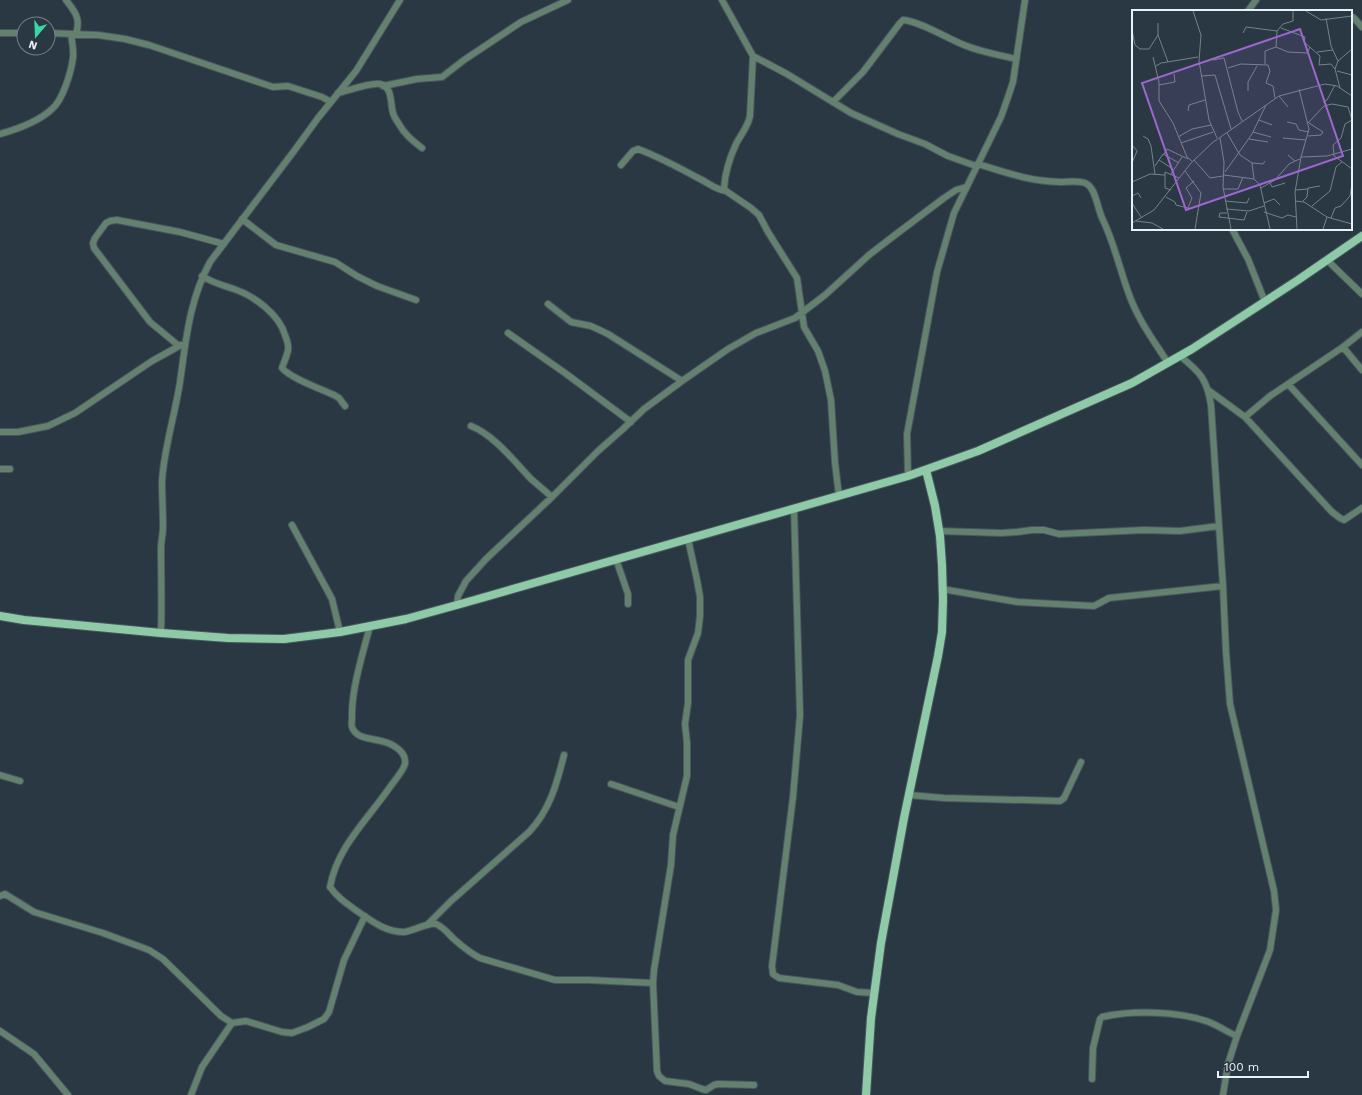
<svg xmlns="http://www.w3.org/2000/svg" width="1362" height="1095" viewBox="0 0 1362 1095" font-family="'Work Sans',sans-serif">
  <rect width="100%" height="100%" fill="#293842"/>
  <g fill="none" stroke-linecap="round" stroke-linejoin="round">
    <g stroke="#48565f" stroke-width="8">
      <path id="minor" d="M 66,0 C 75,12 81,18 76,34
        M 722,0 L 753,56 L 787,74 L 851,113 L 898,134 L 925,144 L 948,156 L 976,166
        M 1248,11 L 1256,0
        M 1351,16 L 1354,18 L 1362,27
        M 0,33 L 24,33
        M 48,33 L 98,35 L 125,39 L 149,45 L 273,87 L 288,86 L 322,97 L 331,102 L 356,71 L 400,0
        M 753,56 L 750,116 C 748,127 741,134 736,144 C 730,157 725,174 724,188 L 726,191 L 751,208 L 759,215 L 768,232 L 797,278 L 804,327 L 818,351 L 825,371 L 831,400 L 835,463 L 839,496
        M 383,86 L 417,79 L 442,77 L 464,60 L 521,22 L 568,0
        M 338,93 C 347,91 372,82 380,84 C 393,87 390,103 393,113 C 394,117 397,121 399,124 C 404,134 413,141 422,148
        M 833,102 L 863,72 L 900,23 L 903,20 C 920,21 948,39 964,45 C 981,52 999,55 1016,59
        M 0,134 C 18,129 38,122 52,109 C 63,100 71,72 73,58 C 74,50 72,42 71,34
        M 978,164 C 1007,173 1029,181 1060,182 C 1068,182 1081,180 1087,184 C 1096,189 1098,211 1103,220 C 1115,245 1120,271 1130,297 C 1139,321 1154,341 1168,363
        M 621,165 L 633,151 L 638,149 C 659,157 678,167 698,178 C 707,182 716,190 726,191
        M 242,219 L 276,245 L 335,262 L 357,276 L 377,286 L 416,300
        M 1232,229 L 1248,259 L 1265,302
        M 1327,260 L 1362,294
        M 202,276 C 213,283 222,285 234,289 C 254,296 279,314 285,335 C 287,340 289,345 288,350 C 287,356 284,362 282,368 C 290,378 321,389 334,395 L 339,398 L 345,406
        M 548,304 L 571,322 L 591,326 L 608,334 L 682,381
        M 508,333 L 565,373 L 631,422
        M 179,346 L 150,322 L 94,248 L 93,243 L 95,238 L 106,223 L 110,221 L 117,220 L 180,232 L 224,244
        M 1343,347 L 1362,370
        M 1180,356 C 1200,372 1207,379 1211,405 L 1223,586 L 1226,652 L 1230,704 L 1274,891 L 1276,910 L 1270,950 L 1237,1036 L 1228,1064 L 1223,1095
        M 1288,384 L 1362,465
        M 1208,390 L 1245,417 L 1332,512 L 1340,518 L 1344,520 L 1362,508
        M 1245,417 L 1270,396 L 1343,347 L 1362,332
        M 471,426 C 494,435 514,461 531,479 C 538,485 545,491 552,497
        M 0,432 L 18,432 L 48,426 L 75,413 L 152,361 L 181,345
        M 0,469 L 10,469
        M 908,476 L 907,434 L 937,272 L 954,213 L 1001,117 L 1007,100 L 1013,82 L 1025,0
        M 794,508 L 800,715 L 793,797 L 772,966 L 773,974 L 779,978 L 838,985 L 857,992 L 874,993
        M 292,525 L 332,599 L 340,632
        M 939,531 L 1001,533 L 1017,532 L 1032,530 L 1044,530 L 1059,534 L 1144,530 L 1180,531 L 1219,526
        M 688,539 L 697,580 L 700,597 L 700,616 L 698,633 L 688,660 L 688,703 L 685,724 L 687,743 L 687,776 L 673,835 L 671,865 L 654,970 L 653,983 L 657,1071 L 659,1076 L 665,1081 L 689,1084 L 702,1089 L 706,1090 L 714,1085 L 718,1084 L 754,1085
        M 616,559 L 628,594 L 628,604
        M 942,589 L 1018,602 L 1094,606 L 1109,598 L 1223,586
        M 457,605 L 458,596 L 466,581 L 486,559 L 552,497 L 598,451 L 623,429 L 644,409 L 682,381 L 728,349 L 756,333 L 795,318 L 825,295 L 869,255 L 895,235 L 944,198 L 956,190 L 966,187
        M 370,626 C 363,653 351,690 352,718 C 352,721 351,725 352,727 C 356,739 371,738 381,741 C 391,743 407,751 405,764 C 403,771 395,780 390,787 C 368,819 337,847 330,887 C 338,898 346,903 357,911 C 372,921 385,932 404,932 C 414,931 428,922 436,924 C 444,927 449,935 455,940 C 463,947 470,953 480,958 L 555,980 L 588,980 L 653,983
        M 161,633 C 162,605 161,576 161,548 C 161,541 163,534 163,527 C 163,511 162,496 162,481 C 164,448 175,415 180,382 C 186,340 189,301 210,262 L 294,151 L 318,118 L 331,102
        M 0,775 L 20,781
        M 611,784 L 679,807
        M 909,795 L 944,798 L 1060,801 L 1064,798 L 1081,762
        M 0,896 L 5,894 L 34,912 L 103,933 L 149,950 L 163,959 L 221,1016 L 232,1023
        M 427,925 L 451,901 L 529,832 C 550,810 557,783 564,755
        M 0,1031 L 34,1054 L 68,1095
        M 1092,1079 L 1093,1048 L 1100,1019 L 1102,1017 C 1132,1010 1179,1011 1209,1022 C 1219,1026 1227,1032 1237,1036
        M 191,1095 L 202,1067 L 232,1023 L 246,1021 L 282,1032 L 292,1033 L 308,1027 L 324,1019 L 329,1012 L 344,960 L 365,916"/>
    </g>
    <g stroke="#48565f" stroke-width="10">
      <path id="major" d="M 0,616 L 24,620 L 161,633 L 228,638 L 284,639 L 340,632 L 406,619 L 464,603 L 908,476 L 978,451 L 1132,383 L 1192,349 L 1298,280 L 1362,236
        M 866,1095 L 871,1018 L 881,943 L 904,818 L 938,656 L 942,632 L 943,600 L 942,565 L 940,536 L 935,506 L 926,470"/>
    </g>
    <use href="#minor" stroke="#64806f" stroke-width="6"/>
    <use href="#major" stroke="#8ecaa7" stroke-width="8"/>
  </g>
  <g transform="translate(1132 10)">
    <rect width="220" height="220" fill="#293842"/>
    <path fill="none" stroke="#76828b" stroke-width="1" d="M 61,1 L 69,25 L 67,51 L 77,110 L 85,128M 174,1 L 189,10 L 220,6M 194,8 L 199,36 L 206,51 L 203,59 L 208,78M 26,13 L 26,25 L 36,52M 149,18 L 173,27 L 172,32 L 188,46 L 187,55 L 199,54 L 203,59M 0,20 L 3,35 L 8,39 L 17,39 L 26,25M 111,23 L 114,17 L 145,21 L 151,14 L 161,11 L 161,1M 144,37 L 156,42 L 175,43 L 178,37M 185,42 L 201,40M 21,47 L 27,72 L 27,91 L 41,113 L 55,147 L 60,151M 81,50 L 92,48 L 106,102 L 110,111M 206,51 L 220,39M 133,54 L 133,41 L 144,37 L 145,21M 24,56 L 29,53 L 66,47M 96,58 L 109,54 L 136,55 L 138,61 L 134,73 L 141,76 L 143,88M 205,61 L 220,65M 70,66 L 83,65 L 99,119M 27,75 L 43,72 L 42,64M 167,79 L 177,119 L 169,147M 116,81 L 116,72 L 125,56M 147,86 L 156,97M 191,92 L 195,90 L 203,75M 56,101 L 57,95 L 73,90M 127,110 L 140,115M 155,112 L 164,114 L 167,120 L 177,122M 176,113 L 192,96 L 200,94 L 216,97 L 220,110 L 213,114 L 209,128 L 201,135 L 202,145M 121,122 L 139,127M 95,123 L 108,145 L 120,153 L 122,169M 11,126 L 16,129 L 19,136 L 23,164M 176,126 L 189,125 L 191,122 L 177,113M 46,127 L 60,119 L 79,115M 88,128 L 92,152 L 91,177 L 99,219M 151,128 L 174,130M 117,129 L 136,132M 49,133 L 81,122M 32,144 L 35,139 L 56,149M 156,145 L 163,151 L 168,149M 201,145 L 220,159M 27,150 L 41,159M 62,150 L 78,168 L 91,166M 0,153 L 5,141 L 1,136M 120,153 L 131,154 L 133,151M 23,156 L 31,144 L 47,153M 53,161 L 69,183 L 63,219M 93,162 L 120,124 L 134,95M 39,164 L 50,147M 92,165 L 122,169 L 128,175 L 138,219M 0,172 L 18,164 L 33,165M 138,173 L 140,177 L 153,173M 129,178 L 143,170 L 157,154 L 163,151M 91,179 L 106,179 L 111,167M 39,180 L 33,178 L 33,162 L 47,168M 163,180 L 176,179M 0,186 L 6,183 L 9,188M 34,187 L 43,192 L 44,195 L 56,198 L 60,188 L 54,178 L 62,171M 93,191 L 115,193 L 117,188M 163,191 L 172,192 L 195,207 L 220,214M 171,191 L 175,187 L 176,178 L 188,176M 0,193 L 9,207M 132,193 L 142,189 L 148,195M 180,196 L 198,181 L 204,157 L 210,152M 94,199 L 117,201 L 132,196M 132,202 L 150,208 L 156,205 L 164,207M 95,203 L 88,203 L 87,207 L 112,210 L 115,202M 199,208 L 203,198 L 209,196 L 218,186 L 220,173M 4,211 L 20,213 L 31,219M 0,213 L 22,200 L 59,153 L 80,133 L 147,86 L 193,74 L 205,76 L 220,86M 165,219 L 163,182 L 169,147 L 195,146 L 220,139M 191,219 L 195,207"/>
    <path fill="#9c67d0" fill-opacity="0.15" stroke="#9c67d0" stroke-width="2" d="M 168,19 L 211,146 L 54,200 L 10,73 Z"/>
    <rect width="220" height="220" fill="none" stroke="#e9f2f9" stroke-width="2"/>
  </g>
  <g transform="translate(36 36) rotate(199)"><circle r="19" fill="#293842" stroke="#76828b"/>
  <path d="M0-3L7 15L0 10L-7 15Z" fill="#3ad4a5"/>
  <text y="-6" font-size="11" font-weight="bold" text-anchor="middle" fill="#e9f2f9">N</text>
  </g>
  <path d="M1218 1071v6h90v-6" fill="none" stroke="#e9f2f9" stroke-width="2"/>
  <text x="1224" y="1071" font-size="12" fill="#e9f2f9" stroke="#293842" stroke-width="3" paint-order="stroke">100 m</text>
</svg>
